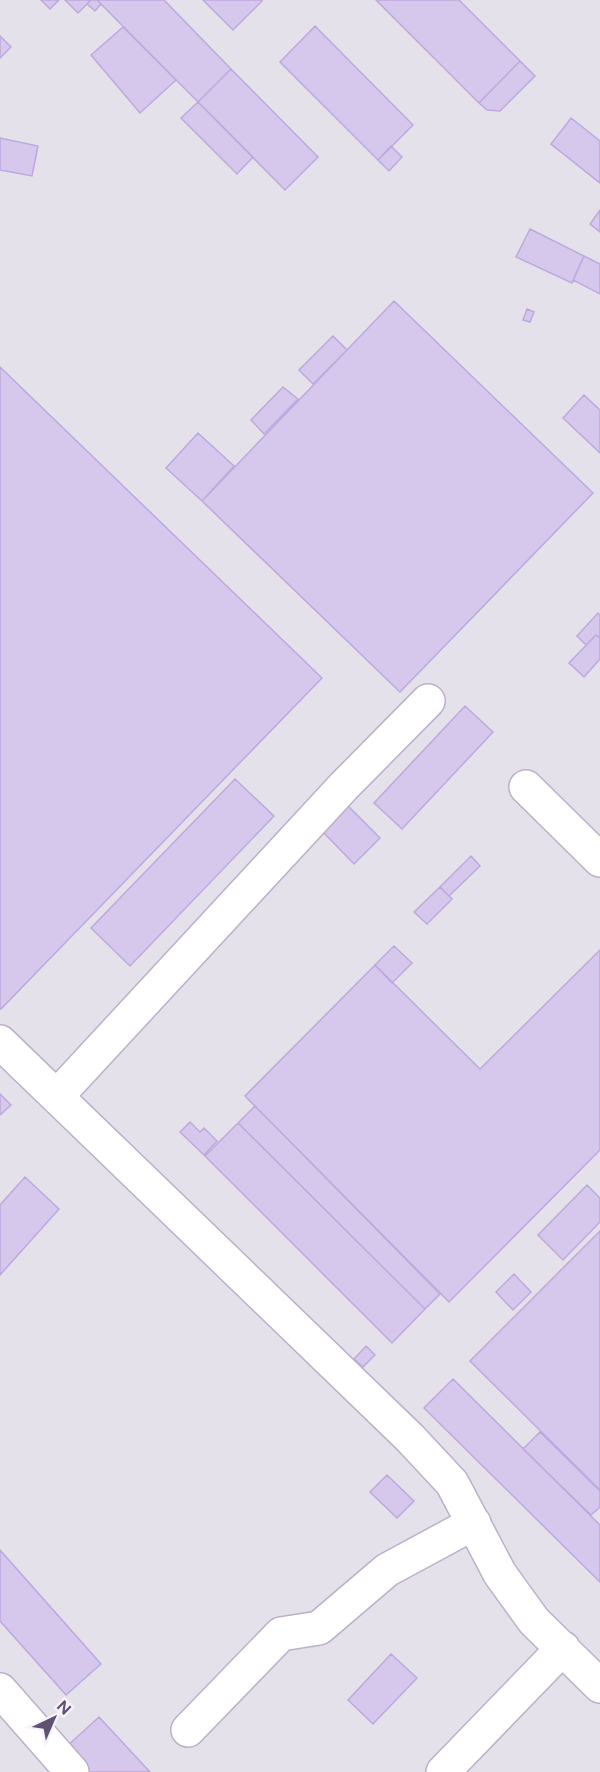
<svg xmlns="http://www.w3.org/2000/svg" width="600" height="1772" viewBox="0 0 600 1772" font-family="Figtree,sans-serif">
  <rect width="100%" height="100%" fill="#f5ecfa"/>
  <path fill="#e5e1eb" d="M 0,0 L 600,0 L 600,1772 L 0,1772 Z"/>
  <path fill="#d6c7ed" stroke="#bda9dd" stroke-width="1.5" d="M 41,0 L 59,0 L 50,9 Z
    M 65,0 L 91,0 L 78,13 Z
    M 91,0 L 97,0 L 101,4 L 95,11 L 87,4 Z
    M 97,0 L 164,0 L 231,69 L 198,102 Z
    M 203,0 L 261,0 L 262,1 L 233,30 Z
    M 376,0 L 459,0 L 520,61 L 479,103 Z
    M 315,26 L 413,125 L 378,160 L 280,62 Z
    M 123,27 L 176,80 L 140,113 L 91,55 Z
    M 0,36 L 11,47 L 0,58 Z
    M 520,61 L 535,76 L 500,111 L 487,110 L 479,103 Z
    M 231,69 L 318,157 L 285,190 L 198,102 Z
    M 198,102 L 253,157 L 237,174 L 181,118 Z
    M 571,118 L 600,141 L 600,183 L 551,144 Z
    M 0,138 L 38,146 L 32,176 L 0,170 Z
    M 391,146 L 402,157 L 389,171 L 378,160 Z
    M 600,210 L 600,232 L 590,224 Z
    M 530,229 L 584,256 L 572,283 L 516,257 Z
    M 584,256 L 600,264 L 600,294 L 573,280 Z
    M 394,301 L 593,493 L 400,692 L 202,501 Z
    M 527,309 L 534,312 L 530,322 L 523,320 Z
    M 333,336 L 347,350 L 313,384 L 299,370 Z
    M 0,367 L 322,678 L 1,1009 L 0,1009 Z
    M 283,387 L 298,399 L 264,434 L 251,420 Z
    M 584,395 L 600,410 L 600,453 L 563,418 Z
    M 198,433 L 234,466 L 202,501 L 166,468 Z
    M 598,613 L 600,615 L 600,638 L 596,635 L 586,645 L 577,636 Z
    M 596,635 L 600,638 L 600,659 L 584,677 L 569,663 Z
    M 465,706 L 493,732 L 402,829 L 374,803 Z
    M 235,779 L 274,816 L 130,966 L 91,928 Z
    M 347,805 L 380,838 L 354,864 L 321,830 Z
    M 471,856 L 480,866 L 449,896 L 440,887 Z
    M 440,887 L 452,899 L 427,924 L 414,912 Z
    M 394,946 L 412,963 L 392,983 L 375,965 Z
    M 600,950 L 600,1150 L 449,1302 L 245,1096 L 375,965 L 480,1069 Z
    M 0,1094 L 11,1105 L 0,1115 Z
    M 255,1106 L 440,1294 L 425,1309 L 238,1123 Z
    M 190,1122 L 200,1132 L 204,1128 L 217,1141 L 204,1155 L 180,1132 Z
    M 238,1123 L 425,1309 L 392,1343 L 205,1156 Z
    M 25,1177 L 59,1209 L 0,1275 L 0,1205 Z
    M 587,1185 L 600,1198 L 600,1222 L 563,1260 L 538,1235 Z
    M 600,1231 L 600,1490 L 470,1361 Z
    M 514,1274 L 531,1292 L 513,1310 L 496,1292 Z
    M 366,1346 L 375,1355 L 363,1367 L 354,1359 Z
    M 453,1379 L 600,1525 L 600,1582 L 424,1408 Z
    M 540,1432 L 600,1491 L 600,1507 L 591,1515 L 523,1449 Z
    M 387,1475 L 414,1501 L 397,1518 L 370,1492 Z
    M 0,1550 L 101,1664 L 66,1695 L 0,1621 Z
    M 391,1654 L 417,1678 L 373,1724 L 348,1700 Z
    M 99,1717 L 150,1772 L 87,1772 L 65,1748 Z"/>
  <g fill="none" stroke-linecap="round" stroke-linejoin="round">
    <g stroke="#bcb0c9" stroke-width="36">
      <path id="minor" d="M 526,787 L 600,860
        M 0,1042 L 410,1438 L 452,1483 L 500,1574 L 534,1621 L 600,1686
        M 57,1096 L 344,786 L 428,701
        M 0,1690 L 72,1772
        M 188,1730 L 281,1634 L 319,1628 L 387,1570 L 474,1523
        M 443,1772 L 563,1648"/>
    </g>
    <use href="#minor" stroke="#fff" stroke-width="33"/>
  </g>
  <g transform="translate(54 1718) rotate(44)" stroke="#f9f2fd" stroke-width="4.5" paint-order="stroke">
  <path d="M0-4.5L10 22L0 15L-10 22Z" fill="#5e5173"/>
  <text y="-9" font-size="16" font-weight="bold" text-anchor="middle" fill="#5e5173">N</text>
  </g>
</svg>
